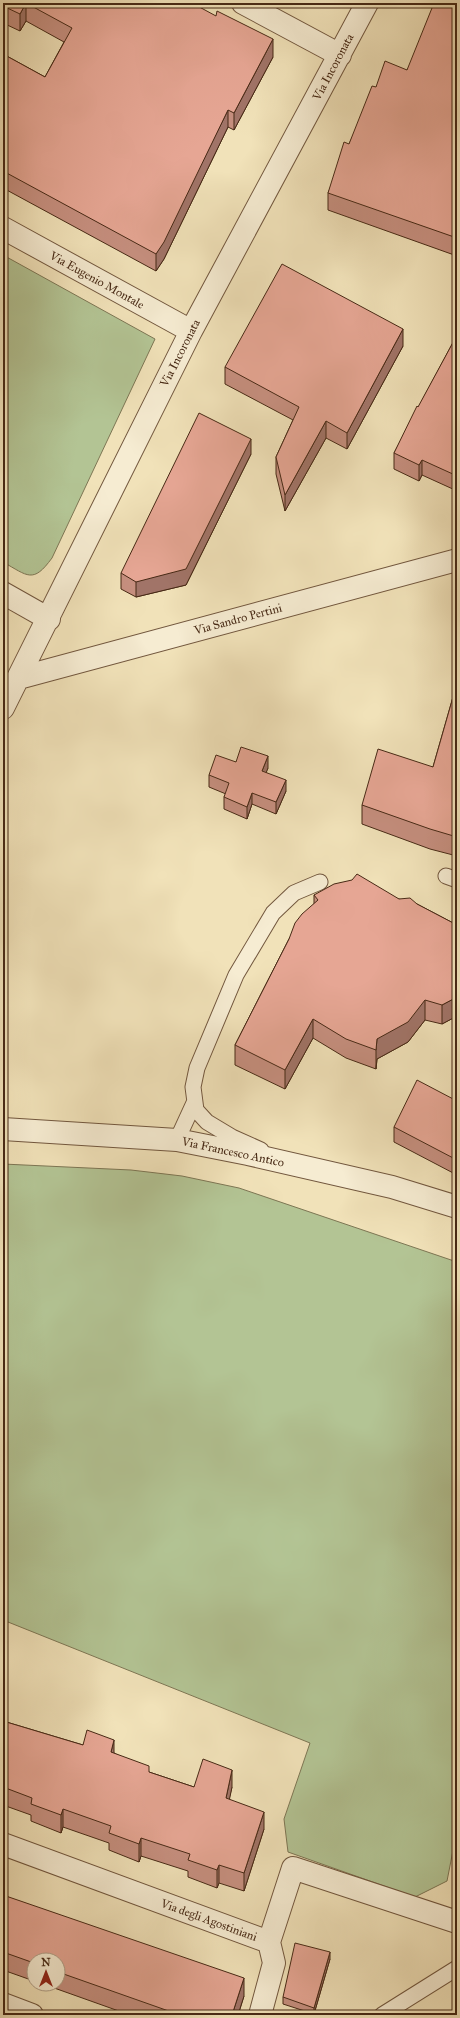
<svg xmlns="http://www.w3.org/2000/svg" width="460" height="2018" viewBox="0 0 460 2018" font-family="'IM FELL Great Primer',serif">
  <rect width="100%" height="100%" fill="#f1e2b9"/>
  <filter id="stains"><feTurbulence type="fractalNoise" baseFrequency=".005" numOctaves="4"/><feColorMatrix values="0 0 0 0 .2 0 0 0 0 .09 0 0 0 0 .02 0 0 0 .5 -.17"/></filter>
  <radialGradient id="worn" r=".72"><stop offset=".6" stop-color="#630" stop-opacity="0"/><stop offset="1" stop-color="#630" stop-opacity=".3"/></radialGradient>
  <path fill="#b3c494" stroke="#7d7654" d="M 3,255 L 155,339 L 52,558 C 33,584 28,576 3,562 Z
    M 3,1164 L 131,1170 L 182,1176 L 239,1188 L 457,1262 L 457,1830 L 447,1881 L 415,1897 L 288,1852 L 284,1819 L 310,1743 L 3,1620 Z"/>
  <g fill="none" stroke-linecap="round" stroke-linejoin="round">
    <g stroke="#72573e" stroke-width="17">
      <path id="lane" d="M 446,876 L 457,880
        M 177,1140 L 194,1103
        M 261,1150 L 232,1137 L 207,1122 L 196,1110 L 193,1087 L 197,1068 L 236,975 L 273,913 L 294,893 L 320,882
        M 382,2015 L 457,1968"/>
    </g>
    <g stroke="#72573e" stroke-width="24">
      <path id="street" d="M 243,3 L 340,55
        M 3,228 L 191,331
        M 3,593 L 49,619
        M 19,678 L 457,560
        M 3,708 L 191,331 L 367,3
        M 3,1129 L 177,1140 L 248,1154 L 392,1187 L 457,1207
        M 3,1844 L 269,1942 L 293,1868 L 457,1922
        M 3,2004 L 32,2015
        M 260,2015 L 274,1963 L 269,1942"/>
    </g>
    <use href="#lane" stroke="#f6ecd2" stroke-width="15"/>
    <use href="#street" stroke="#f6ecd2" stroke-width="22"/>
  </g>
  <path fill="#c68f7f" stroke="#472915" d="M 3,3 L 192,3 L 273,57 L 234,130 L 228,127 L 164,259 L 156,271 L 3,188 L 3,54 L 45,77 L 64,42 L 26,21 L 20,31 L 3,23 Z
    M 457,3 L 457,256 L 328,210 L 328,193 L 349,144 L 376,87 L 407,70 Z
    M 457,335 L 455,490 L 422,475 L 419,481 L 394,469 L 394,453 Z
    M 403,346 L 347,449 L 326,438 L 285,511 L 276,474 L 276,457 L 293,420 L 225,384 L 225,367 Z
    M 251,454 L 186,585 L 136,597 L 121,589 L 121,573 Z
    M 457,683 L 457,856 L 430,849 L 362,824 L 362,805 L 433,767 Z
    M 236,762 L 268,768 L 266,772 L 286,791 L 276,814 L 252,804 L 247,819 L 224,809 L 224,797 L 226,794 L 209,787 L 209,775 Z
    M 314,895 L 399,899 L 417,904 L 457,925 L 457,1016 L 442,1024 L 425,1020 L 408,1042 L 377,1059 L 376,1069 L 346,1058 L 313,1038 L 285,1089 L 235,1065 L 235,1045 L 289,939 L 314,904 Z
    M 457,1101 L 457,1175 L 394,1142 L 394,1127 Z
    M 3,1721 L 83,1745 L 114,1753 L 149,1772 L 194,1787 L 232,1787 L 229,1799 L 264,1829 L 244,1891 L 219,1883 L 217,1888 L 188,1877 L 188,1871 L 141,1856 L 139,1862 L 109,1850 L 109,1843 L 63,1827 L 61,1833 L 31,1821 L 31,1815 L 3,1805 Z
    M 3,1895 L 244,1996 L 238,2015 L 130,2015 L 43,1984 L 58,1984 L 58,1960 L 34,1960 L 34,1981 L 3,1970 Z
    M 330,1959 L 314,2014 L 283,2004 L 283,1997 Z"/>
  <path fill="#a17468" stroke="#472915" d="M 26,3 L 26,21 L 20,31 L 20,14 Z
    M 273,39 L 273,57 L 234,130 L 234,113 Z
    M 228,110 L 228,127 L 164,259 L 156,271 L 156,254 Z
    M 403,329 L 403,346 L 347,449 L 347,433 Z
    M 326,421 L 326,438 L 285,511 L 285,495 Z
    M 251,439 L 251,454 L 186,585 L 136,597 L 136,582 Z
    M 422,460 L 422,475 L 419,481 L 419,465 Z
    M 457,470 L 457,485 L 455,490 L 455,475 Z
    M 268,756 L 268,768 L 262,783 L 262,771 Z
    M 286,780 L 286,791 L 276,814 L 276,802 Z
    M 252,793 L 252,804 L 247,819 L 247,807 Z
    M 457,997 L 457,1016 L 442,1024 L 442,1005 Z
    M 425,1000 L 425,1020 L 408,1042 L 377,1059 L 376,1069 L 376,1050 L 377,1039 Z
    M 313,1019 L 313,1038 L 285,1089 L 285,1070 Z
    M 114,1740 L 114,1758 L 111,1752 Z
    M 232,1770 L 232,1787 L 226,1816 L 226,1798 Z
    M 63,1809 L 63,1827 L 61,1833 L 61,1815 Z
    M 264,1812 L 264,1829 L 244,1891 L 244,1873 Z
    M 141,1838 L 141,1856 L 139,1862 L 139,1844 Z
    M 219,1865 L 219,1883 L 217,1888 L 217,1870 Z
    M 330,1952 L 330,1959 L 314,2014 L 314,2008 Z
    M 244,1978 L 244,1996 L 238,2015 L 232,2015 Z"/>
  <path fill="#e6a694" stroke="#472915" d="M 3,3 L 192,3 L 216,16 L 217,11 L 273,39 L 234,113 L 228,110 L 164,242 L 156,254 L 3,171 L 3,54 L 45,77 L 72,28 L 26,3 L 20,14 L 3,6 Z
    M 434,3 L 457,3 L 457,238 L 328,193 L 344,142 L 349,144 L 372,86 L 376,87 L 385,61 L 407,70 Z
    M 282,264 L 403,329 L 347,433 L 326,421 L 285,495 L 276,457 L 299,407 L 225,367 Z
    M 457,335 L 457,470 L 455,475 L 422,460 L 419,465 L 394,453 L 417,406 L 418,407 Z
    M 199,413 L 251,439 L 186,569 L 136,582 L 121,573 Z
    M 457,683 L 457,837 L 430,829 L 362,805 L 378,749 L 433,767 Z
    M 241,747 L 268,756 L 262,771 L 286,780 L 276,802 L 252,793 L 247,807 L 224,797 L 229,783 L 209,775 L 216,755 L 236,762 Z
    M 357,874 L 399,899 L 410,898 L 417,904 L 457,925 L 457,997 L 442,1005 L 425,1000 L 408,1022 L 377,1039 L 376,1050 L 346,1039 L 313,1019 L 285,1070 L 235,1045 L 289,939 L 295,923 L 302,914 L 318,900 L 314,895 L 334,884 L 352,880 Z
    M 417,1080 L 457,1101 L 457,1160 L 394,1127 Z
    M 3,1721 L 83,1745 L 87,1730 L 114,1740 L 111,1752 L 149,1766 L 149,1772 L 194,1787 L 203,1759 L 232,1770 L 226,1798 L 264,1812 L 244,1873 L 219,1865 L 217,1870 L 188,1860 L 190,1854 L 141,1838 L 139,1844 L 109,1833 L 111,1826 L 63,1809 L 61,1815 L 31,1804 L 32,1798 L 3,1787 Z
    M 3,1895 L 244,1978 L 232,2015 L 180,2015 L 58,1972 L 58,1960 L 34,1960 L 34,1963 L 3,1952 Z
    M 295,1943 L 330,1952 L 314,2008 L 283,1997 Z"/>
  <g text-anchor="middle" stroke-width="3.5" stroke-linejoin="round" paint-order="stroke">
    <g font-size="12" fill="#472915" stroke="#f6ecd2">
      <text transform="translate(333 67) rotate(-62)" y="4">Via Incoronata</text>
      <text transform="translate(97 280) rotate(29)" y="4">Via Eugenio Montale</text>
      <text transform="translate(180 353) rotate(-63)" y="4">Via Incoronata</text>
      <text transform="translate(238 619) rotate(-15)" y="4">Via Sandro Pertini</text>
      <text transform="translate(233 1152) rotate(12)" y="4">Via Francesco Antico</text>
      <text transform="translate(209 1920) rotate(20)" y="4">Via degli Agostiniani</text>
    </g>
  </g>
  <rect width="460" height="2018" fill="none" stroke="#f1e2b9" stroke-width="16"/>
  <rect x="4" y="4" width="452" height="2010" fill="none" stroke="#472915" stroke-width="2"/>
  <rect x="8" y="8" width="444" height="2002" fill="none" stroke="#472915"/>
  <g transform="translate(46 1972)"><circle r="19" fill="#f6ecd2" stroke="#b09e86"/>
  <path d="M0-3L7 15L0 10L-7 15Z" fill="#8f2418"/>
  <text y="-6" font-size="11" font-weight="bold" text-anchor="middle" fill="#472915">N</text>
  </g>
  <rect width="100%" height="100%" filter="url(#stains)"/>
  <rect width="100%" height="100%" fill="url(#worn)"/>
</svg>
